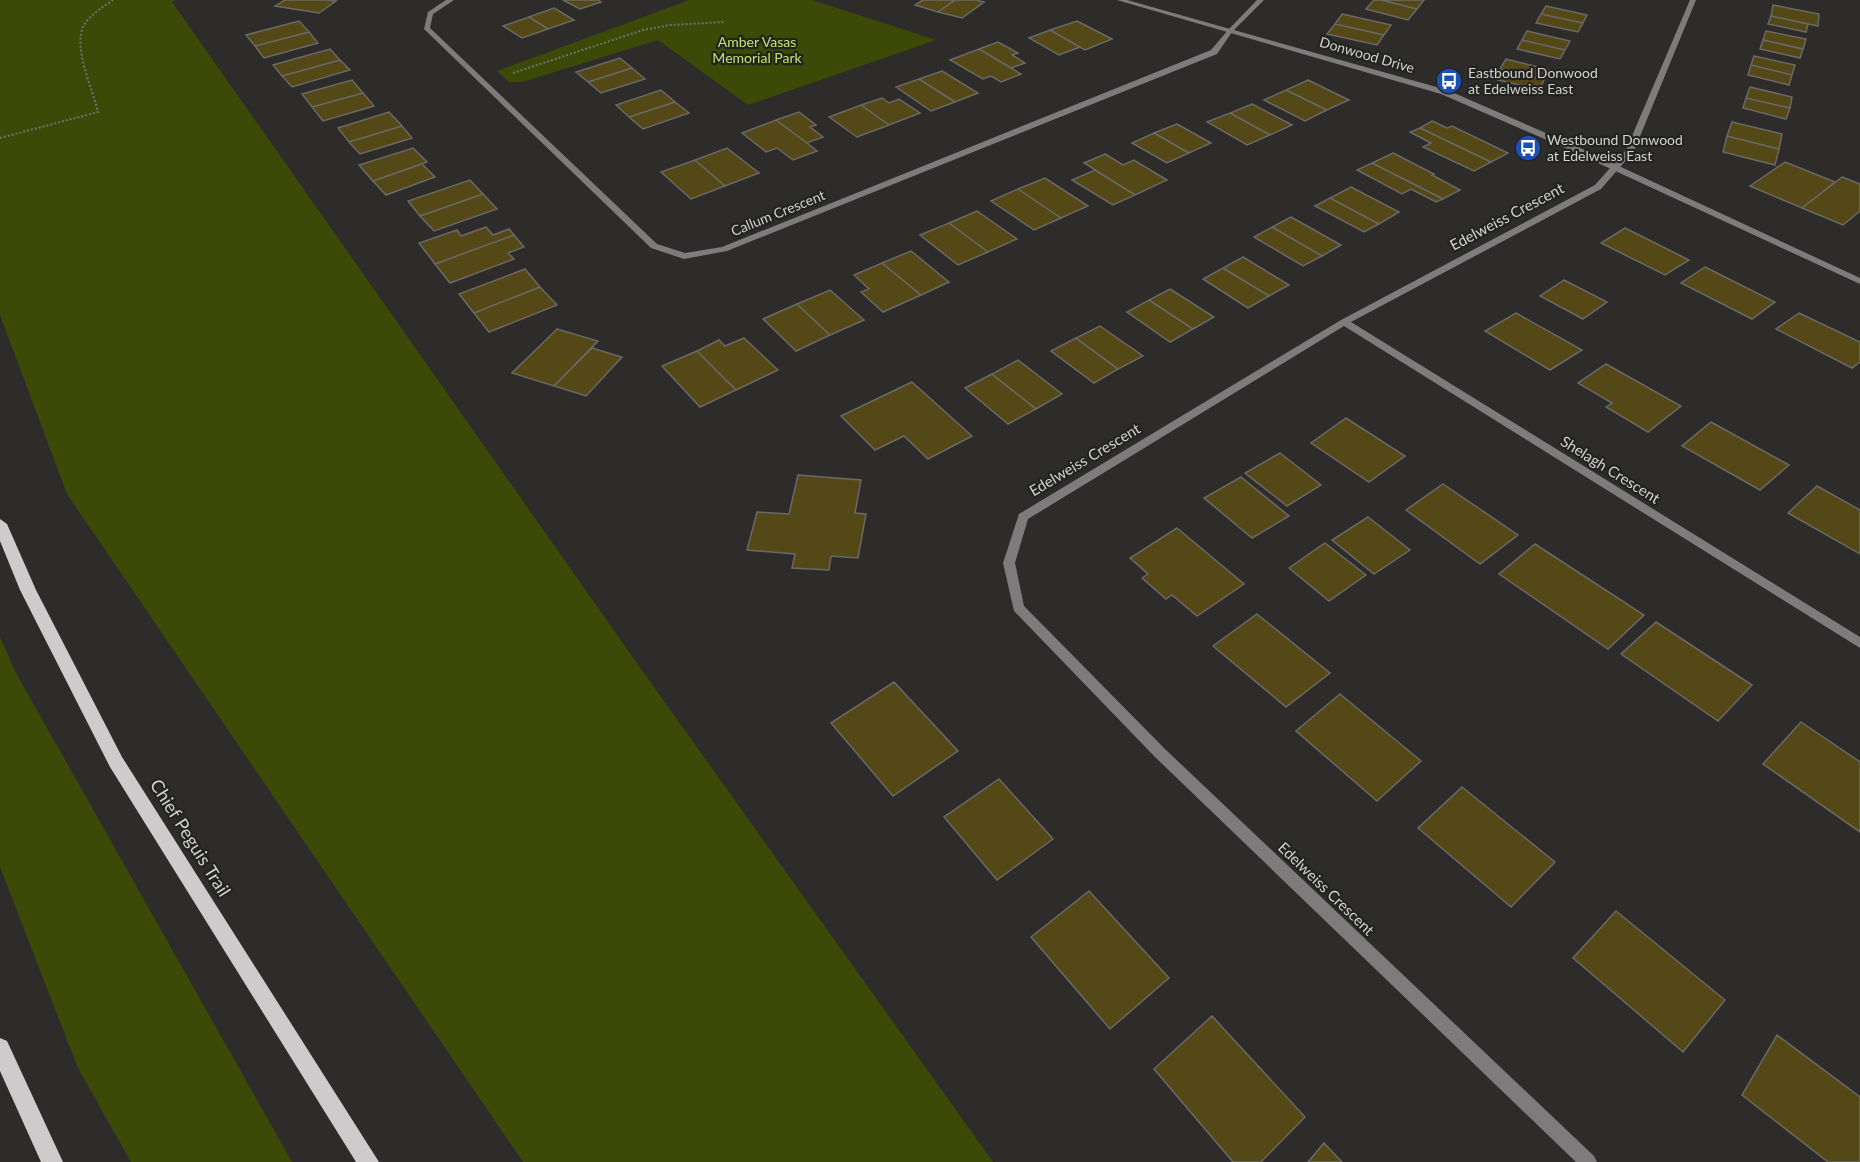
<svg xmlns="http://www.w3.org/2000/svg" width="1860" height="1162" viewBox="0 0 1860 1162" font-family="Lato,sans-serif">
  <rect width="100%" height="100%" fill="#2d2c2a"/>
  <path fill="#3d4a07" d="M 0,0 L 176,0 L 172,2 L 641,669 L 993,1162 L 523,1162 L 67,494 L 0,315 Z
    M 689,0 L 812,0 L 936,40 L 748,105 L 658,40 L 522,82 L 509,82 L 497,71 Z
    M 0,637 L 16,673 L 292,1162 L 131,1162 L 78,1068 L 0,867 Z"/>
  <path fill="#544817" stroke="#6a6967" stroke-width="1.5" d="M 285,0 L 327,0 L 336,1 L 319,13 L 275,6 Z
    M 563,0 L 598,0 L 601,2 L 580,9 Z
    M 923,0 L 955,0 L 938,12 L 915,5 Z
    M 955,0 L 976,0 L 984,2 L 962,18 L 938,12 Z
    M 1374,0 L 1381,0 L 1417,9 L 1408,20 L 1366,9 Z
    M 1381,0 L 1424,0 L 1417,9 Z
    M 1773,5 L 1819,14 L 1818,26 L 1771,16 Z
    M 1546,6 L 1587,15 L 1583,23 L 1541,14 Z
    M 554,8 L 574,20 L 548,29 L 529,17 Z
    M 1342,14 L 1391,25 L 1384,35 L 1335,24 Z
    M 1541,14 L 1583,23 L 1578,32 L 1536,23 Z
    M 1771,16 L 1808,24 L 1806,32 L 1768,24 Z
    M 529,17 L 548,29 L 522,38 L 503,26 Z
    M 299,21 L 309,32 L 255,46 L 246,35 Z
    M 1077,21 L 1112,39 L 1085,50 L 1050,30 Z
    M 1335,24 L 1384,35 L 1377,45 L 1327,34 Z
    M 1050,30 L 1080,47 L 1059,55 L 1029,38 Z
    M 1527,31 L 1570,41 L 1565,50 L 1522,40 Z
    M 1766,31 L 1806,39 L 1803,49 L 1763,40 Z
    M 309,32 L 318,43 L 264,58 L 255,46 Z
    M 1522,40 L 1565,50 L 1560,59 L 1517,49 Z
    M 1763,40 L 1803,49 L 1800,58 L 1760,49 Z
    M 998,42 L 1018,53 L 1012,55 L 1025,63 L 1011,68 L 979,49 Z
    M 330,49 L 340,60 L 282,76 L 273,65 Z
    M 979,49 L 1011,68 L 1021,74 L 1001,82 L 991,76 L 983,79 L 950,60 Z
    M 1754,56 L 1795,65 L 1792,75 L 1751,65 Z
    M 620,58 L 632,68 L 588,82 L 576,72 Z
    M 1506,59 L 1550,70 L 1544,80 L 1500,69 Z
    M 340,60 L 350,70 L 292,87 L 282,76 Z
    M 1751,65 L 1792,75 L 1789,85 L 1748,75 Z
    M 632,68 L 645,79 L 601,93 L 588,82 Z
    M 1500,69 L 1544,80 L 1539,90 L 1494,79 Z
    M 942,71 L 978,93 L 955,102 L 919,79 Z
    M 919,79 L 955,102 L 931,111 L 896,87 Z
    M 352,80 L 363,93 L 312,107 L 302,94 Z
    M 1308,80 L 1349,100 L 1327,110 L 1286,90 Z
    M 1750,87 L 1792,97 L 1790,108 L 1746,98 Z
    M 661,90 L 675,102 L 629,117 L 616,105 Z
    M 1286,90 L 1327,110 L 1305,121 L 1264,100 Z
    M 363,93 L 374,106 L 323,121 L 312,107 Z
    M 882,98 L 889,103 L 899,99 L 920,113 L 889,125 L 861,105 Z
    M 1746,98 L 1790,108 L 1786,119 L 1743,108 Z
    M 675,102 L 689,113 L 643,129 L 629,117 Z
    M 1252,104 L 1292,125 L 1270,135 L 1230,113 Z
    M 861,105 L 889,125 L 857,137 L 829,117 Z
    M 389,112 L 402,126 L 349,142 L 338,128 Z
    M 799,112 L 816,125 L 810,127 L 823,137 L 807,143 L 776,120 Z
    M 1230,113 L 1270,135 L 1247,145 L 1207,122 Z
    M 776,120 L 807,143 L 817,151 L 793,160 L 777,148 L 766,152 L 742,133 Z
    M 1432,121 L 1447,128 L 1452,126 L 1508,153 L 1491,162 L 1420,128 Z
    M 1732,122 L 1782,134 L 1779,149 L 1727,136 Z
    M 1177,124 L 1211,143 L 1189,153 L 1154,133 Z
    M 402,126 L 412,138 L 360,154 L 349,142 Z
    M 1420,128 L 1491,162 L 1474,171 L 1423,147 L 1431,143 L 1410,132 Z
    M 1154,133 L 1189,153 L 1167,163 L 1132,143 Z
    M 1727,136 L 1779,149 L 1775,165 L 1723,152 Z
    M 413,148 L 427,162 L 373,181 L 359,165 Z
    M 727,148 L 759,173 L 725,186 L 695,160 Z
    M 1393,153 L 1434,174 L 1432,175 L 1460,190 L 1443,199 L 1372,163 Z
    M 1105,154 L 1123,165 L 1134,160 L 1167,180 L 1135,195 L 1084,163 Z
    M 695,160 L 725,186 L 691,199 L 661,172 Z
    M 1785,162 L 1835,182 L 1802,208 L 1750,186 Z
    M 1372,163 L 1443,199 L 1436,202 L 1411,189 L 1402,194 L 1357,170 Z
    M 422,164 L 435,177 L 386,195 L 373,181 Z
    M 1095,170 L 1135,195 L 1113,205 L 1072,180 Z
    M 1842,177 L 1860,184 L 1860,211 L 1843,225 L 1802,208 Z
    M 1045,178 L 1088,206 L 1061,218 L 1018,189 Z
    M 470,180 L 483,194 L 420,216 L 408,201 Z
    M 1351,187 L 1399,212 L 1379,224 L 1330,198 Z
    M 1018,189 L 1061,218 L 1034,230 L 991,201 Z
    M 483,194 L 497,209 L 434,231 L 420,216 Z
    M 1330,198 L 1379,224 L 1364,232 L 1315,206 Z
    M 977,211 L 1017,239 L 988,252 L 949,223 Z
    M 1291,217 L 1341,245 L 1322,256 L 1272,227 Z
    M 949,223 L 988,252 L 958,265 L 920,235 Z
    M 486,227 L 493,235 L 509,229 L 514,235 L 435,264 L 419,243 L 457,230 L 461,236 Z
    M 1272,227 L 1322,256 L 1303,266 L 1254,237 Z
    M 1625,228 L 1689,260 L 1665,275 L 1601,243 Z
    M 514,235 L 524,247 L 508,253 L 514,259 L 450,283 L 435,264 Z
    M 911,251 L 949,282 L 921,295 L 882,263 Z
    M 1243,257 L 1289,285 L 1269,296 L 1223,268 Z
    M 882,263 L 921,295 L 883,312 L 861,292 L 869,289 L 854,275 Z
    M 1705,267 L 1775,302 L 1752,319 L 1681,283 Z
    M 1223,268 L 1269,296 L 1248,308 L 1203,279 Z
    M 525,269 L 540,287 L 474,313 L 459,294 Z
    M 1564,280 L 1607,302 L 1583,319 L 1540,296 Z
    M 540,287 L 557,305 L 489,332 L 474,313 Z
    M 1170,289 L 1214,317 L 1193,329 L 1149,300 Z
    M 830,290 L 864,320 L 830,335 L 797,304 Z
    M 1149,300 L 1193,329 L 1170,342 L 1127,312 Z
    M 797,304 L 830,335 L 796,351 L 763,319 Z
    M 1516,313 L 1582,350 L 1550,370 L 1485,331 Z
    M 1799,313 L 1860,342 L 1860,362 L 1852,368 L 1776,329 Z
    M 1100,326 L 1143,356 L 1118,369 L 1076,338 Z
    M 557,329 L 598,341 L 554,386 L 512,373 Z
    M 744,338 L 778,370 L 736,390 L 697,351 L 719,340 L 725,346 Z
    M 1076,338 L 1118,369 L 1094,383 L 1051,351 Z
    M 592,348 L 622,357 L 586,396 L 554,386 Z
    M 697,351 L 736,390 L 700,407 L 662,366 Z
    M 1018,360 L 1062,394 L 1036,409 L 992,374 Z
    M 1606,364 L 1681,406 L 1648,432 L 1606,407 L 1612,403 L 1578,383 Z
    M 992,374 L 1036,409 L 1008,424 L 965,388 Z
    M 912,382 L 972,436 L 928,459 L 904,436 L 875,450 L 841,416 Z
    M 1346,418 L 1405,456 L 1369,482 L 1311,443 Z
    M 1711,422 L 1789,465 L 1760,490 L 1682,446 Z
    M 1280,453 L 1321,485 L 1287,506 L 1245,473 Z
    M 798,475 L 861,480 L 855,513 L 866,514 L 858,558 L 831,556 L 829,570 L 792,568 L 795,554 L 747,550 L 757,512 L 789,514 Z
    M 1241,477 L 1289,516 L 1252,538 L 1204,498 Z
    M 1443,484 L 1518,535 L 1480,564 L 1406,510 Z
    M 1817,486 L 1860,510 L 1860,554 L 1788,513 Z
    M 1368,517 L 1410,550 L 1374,574 L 1332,540 Z
    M 1177,528 L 1244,584 L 1197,616 L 1172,595 L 1166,599 L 1142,578 L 1148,574 L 1130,558 Z
    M 1325,543 L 1366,575 L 1329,601 L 1289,568 Z
    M 1535,544 L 1644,615 L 1608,649 L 1499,574 Z
    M 1257,614 L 1330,673 L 1286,707 L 1213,646 Z
    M 1656,622 L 1752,685 L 1718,721 L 1621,654 Z
    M 894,682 L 958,751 L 893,796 L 831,723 Z
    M 1340,694 L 1421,761 L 1377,801 L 1296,731 Z
    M 1801,722 L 1860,762 L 1860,832 L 1763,764 Z
    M 999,779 L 1053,839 L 997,880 L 944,817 Z
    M 1462,787 L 1555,862 L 1511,907 L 1418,828 Z
    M 1089,891 L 1169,978 L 1110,1029 L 1031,937 Z
    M 1616,911 L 1725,1000 L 1683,1052 L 1573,958 Z
    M 1212,1016 L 1305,1117 L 1261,1162 L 1233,1162 L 1154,1069 Z
    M 1777,1035 L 1860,1097 L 1860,1162 L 1828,1162 L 1742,1095 Z
    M 1324,1143 L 1342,1162 L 1308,1162 Z"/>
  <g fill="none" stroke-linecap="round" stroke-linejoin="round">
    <path stroke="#71716f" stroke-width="2" stroke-dasharray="2 2" stroke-linecap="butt" d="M 513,73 L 643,30 L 670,25 L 724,22
      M 0,138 L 98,112 C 93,90 72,46 84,25 C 91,14 103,7 113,0"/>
    <path fill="#7d7b7c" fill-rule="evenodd" d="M 446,0 L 454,0 L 433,14 L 430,28 L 657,244 L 685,253 L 722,247 L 1211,50 L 1228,30 L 1257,0 L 1264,0 L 1232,32 L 1217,54 L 727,251 L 684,259 L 651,248 L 424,29 L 428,12 Z
      M 1690,0 L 1696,0 L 1634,151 L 1601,189 L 1351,322 L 1860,637 L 1860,648 L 1344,326 L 1028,519 L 1015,563 L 1024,606 L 1165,749 L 1594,1156 L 1597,1162 L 1576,1162 L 1155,757 L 1014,611 L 1003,563 L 1019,514 L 1341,320 L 1595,185 L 1626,150 Z"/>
    <path fill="#7d7b7c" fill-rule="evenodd" d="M 1117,0 L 1127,0 L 1447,90 L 1578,147 L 1860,278 L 1860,284 L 1572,151 L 1441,94 Z"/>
    <path fill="#cecbcc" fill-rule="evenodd" d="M 0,519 L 7,524 L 36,590 L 122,757 L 379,1162 L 356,1162 L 110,767 L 20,590 L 0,541 Z
      M 0,1038 L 7,1041 L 63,1162 L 41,1162 L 0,1071 Z"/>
  </g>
  <defs>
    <g id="bus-disc" transform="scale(1.35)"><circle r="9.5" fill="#1a4fb4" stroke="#232320"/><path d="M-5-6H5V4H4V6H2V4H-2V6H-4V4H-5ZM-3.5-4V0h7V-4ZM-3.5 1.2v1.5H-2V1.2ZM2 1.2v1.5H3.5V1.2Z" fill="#fff"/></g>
  </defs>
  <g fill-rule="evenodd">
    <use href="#bus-disc" x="1449" y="81"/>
    <use href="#bus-disc" x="1528" y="148"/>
  </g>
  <g text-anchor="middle" stroke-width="4.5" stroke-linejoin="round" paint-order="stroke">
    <g font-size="14" fill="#c5e26f" stroke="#232320">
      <text x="757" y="47">Amber Vasas<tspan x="757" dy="16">Memorial Park</tspan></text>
    </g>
    <g font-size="14" fill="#d1d1cf" stroke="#232320">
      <text transform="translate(1367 55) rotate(16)" y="5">Donwood Drive</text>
      <text transform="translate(778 213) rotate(-22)" y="5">Callum Crescent</text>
    </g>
    <g font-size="14" fill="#d1d1cf" stroke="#232320" text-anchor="start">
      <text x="1468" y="78">Eastbound Donwood<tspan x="1468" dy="16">at Edelweiss East</tspan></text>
      <text x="1547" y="145">Westbound Donwood<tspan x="1547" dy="16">at Edelweiss East</tspan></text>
    </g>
    <g font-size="15" fill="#d1d1cf" stroke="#232320">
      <text transform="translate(1507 217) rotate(-28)" y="5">Edelweiss Crescent</text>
      <text transform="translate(1085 460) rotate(-31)" y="5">Edelweiss Crescent</text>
      <text transform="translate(1610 470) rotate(32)" y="5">Shelagh Crescent</text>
      <text transform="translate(1326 889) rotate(44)" y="5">Edelweiss Crescent</text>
    </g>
    <g font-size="18" fill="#d1d1cf" stroke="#232320">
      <text transform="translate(190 838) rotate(58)" y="6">Chief Peguis Trail</text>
    </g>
  </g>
</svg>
